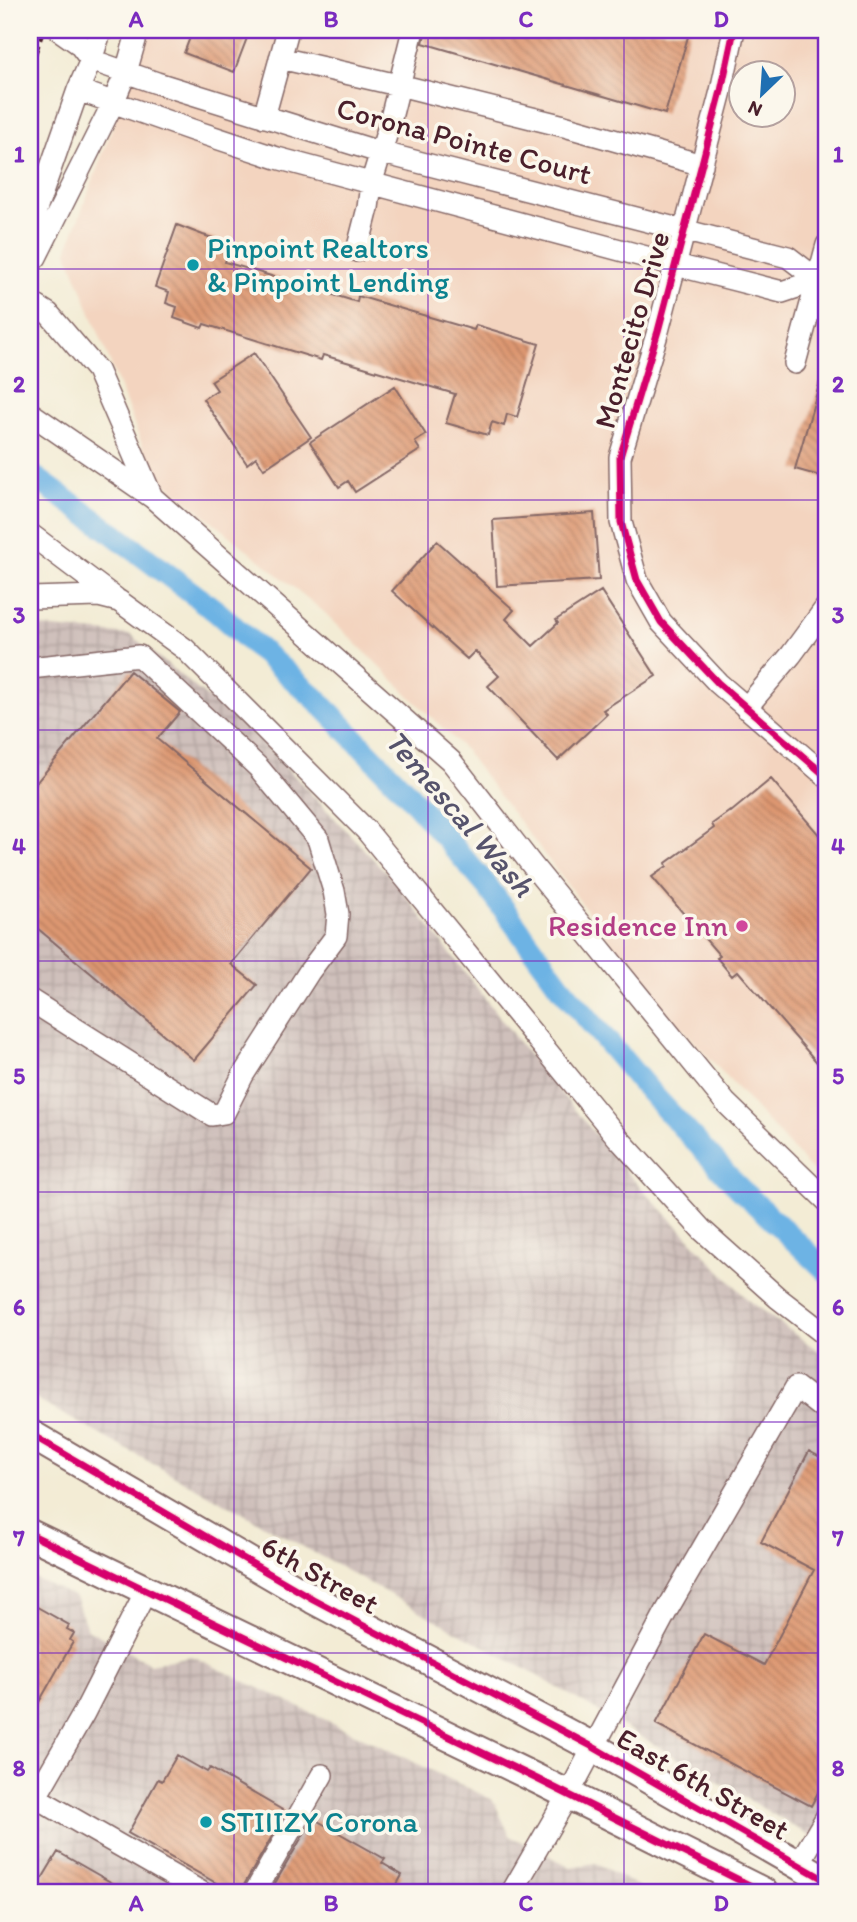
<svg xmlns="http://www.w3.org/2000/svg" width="857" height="1922" viewBox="0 0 857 1922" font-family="Itim,sans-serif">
  <defs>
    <pattern id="industrial-grid" width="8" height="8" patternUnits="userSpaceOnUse" patternTransform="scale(1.75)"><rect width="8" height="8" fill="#cfc0bb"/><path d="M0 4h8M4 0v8" fill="none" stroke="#b3a5a1"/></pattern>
    <pattern id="building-back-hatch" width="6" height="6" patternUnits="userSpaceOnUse" patternTransform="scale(1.75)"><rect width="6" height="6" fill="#dd9771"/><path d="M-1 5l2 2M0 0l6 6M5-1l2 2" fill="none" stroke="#b57b5d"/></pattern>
  </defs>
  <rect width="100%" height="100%" fill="#fbf7ec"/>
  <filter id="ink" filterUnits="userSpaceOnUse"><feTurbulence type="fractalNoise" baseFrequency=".0143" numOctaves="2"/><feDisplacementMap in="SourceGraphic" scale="14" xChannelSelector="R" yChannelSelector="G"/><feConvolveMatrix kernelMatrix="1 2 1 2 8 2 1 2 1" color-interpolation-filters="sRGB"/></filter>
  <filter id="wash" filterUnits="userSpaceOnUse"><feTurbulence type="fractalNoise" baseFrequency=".00686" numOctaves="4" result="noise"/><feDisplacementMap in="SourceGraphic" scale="28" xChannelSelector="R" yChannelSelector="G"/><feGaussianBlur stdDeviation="1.57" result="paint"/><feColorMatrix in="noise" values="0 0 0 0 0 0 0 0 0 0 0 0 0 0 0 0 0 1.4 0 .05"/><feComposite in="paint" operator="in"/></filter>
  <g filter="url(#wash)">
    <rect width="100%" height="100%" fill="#f3ecd5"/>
    <path fill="#f3d4bf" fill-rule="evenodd" d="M 148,30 L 827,30 L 827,1187 L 651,994 L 463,748 L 324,612 L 153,473 L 67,251 ZM 742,74 L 784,74 L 784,116 L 742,116 Z"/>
    <path fill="url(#industrial-grid)" d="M 30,626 L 131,635 L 261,741 L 395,882 L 528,1054 L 630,1176 L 750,1302 L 827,1357 L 827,1846 L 536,1675 L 30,1396 Z
      M 30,1576 L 75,1597 L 87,1629 L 150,1664 L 192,1656 L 493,1800 L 510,1836 L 571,1867 L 596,1863 L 648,1892 L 30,1892 Z"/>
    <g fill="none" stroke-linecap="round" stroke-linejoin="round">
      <path stroke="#6db3e4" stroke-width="23" d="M 30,474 L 110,531 L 217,612 L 316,699 L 408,794 L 487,886 L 560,986 L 650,1092 L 739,1188 L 827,1271"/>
    </g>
    <g id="blocks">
      <path fill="url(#building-back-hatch)" d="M 193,30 L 250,30 L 234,72 L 184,53 Z
        M 426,30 L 690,30 L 665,114 L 423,43 Z
        M 177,225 L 203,235 L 231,244 L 225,262 L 357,302 L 358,296 L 474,330 L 476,325 L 539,344 L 517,417 L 507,414 L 504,426 L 492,422 L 488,435 L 446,423 L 455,394 L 323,355 L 321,360 L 204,324 L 202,328 L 174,318 L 177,307 L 166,303 L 169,292 L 155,287 Z
        M 254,353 L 311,437 L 264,469 L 256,457 L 247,464 L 203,399 L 217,390 L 211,381 Z
        M 822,375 L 827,376 L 827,478 L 795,469 Z
        M 395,386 L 426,435 L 415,442 L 420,450 L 355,492 L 348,481 L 339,487 L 310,442 Z
        M 594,513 L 599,580 L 497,586 L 493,520 Z
        M 437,541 L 514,610 L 506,619 L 533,646 L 558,623 L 556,620 L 601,591 L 656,676 L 603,710 L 607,714 L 558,760 L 488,686 L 499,676 L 475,651 L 467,659 L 392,591 Z
        M 130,671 L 180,712 L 157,739 L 311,868 L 231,964 L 257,985 L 194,1060 L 30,922 L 30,790 Z
        M 771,779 L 827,844 L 827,1074 L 738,971 L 732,976 L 717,958 L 720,956 L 652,877 L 667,866 L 666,863 L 714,828 L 712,824 L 730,811 L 731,812 Z
        M 809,1451 L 827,1461 L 827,1775 L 811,1806 L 656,1724 L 704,1634 L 764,1665 L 814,1570 L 761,1542 Z
        M 30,1603 L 69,1625 L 67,1629 L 74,1633 L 70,1640 L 73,1642 L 30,1718 Z
        M 177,1755 L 207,1772 L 210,1768 L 286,1812 L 244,1885 L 242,1892 L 232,1892 L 128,1833 L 158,1779 L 162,1781 Z
        M 316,1820 L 385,1859 L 382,1863 L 402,1875 L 393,1892 L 270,1892 L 309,1825 L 312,1827 Z
        M 58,1852 L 128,1892 L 34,1892 Z"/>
    </g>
  </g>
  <g filter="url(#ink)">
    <use href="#blocks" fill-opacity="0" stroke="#856766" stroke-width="2"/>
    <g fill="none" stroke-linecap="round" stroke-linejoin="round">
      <g stroke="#856766" stroke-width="24">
        <path id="minor" d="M 59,30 L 79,44 L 91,60 L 157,83 L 379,152 L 788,257 L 818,280
          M 734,30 L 721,91 L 658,331 L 620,457 L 621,522 L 637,580 L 661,622 L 718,683 L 827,777
          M 280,58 L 411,88 L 564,126 L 702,165
          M 78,90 L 192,130 L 277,158 L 676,265 L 782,292 L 818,280 L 827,282
          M 264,117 L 288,30
          M 30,227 L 78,90 L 91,60 L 101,30
          M 357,251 L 368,208 L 371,184 L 389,126 L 413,30
          M 30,263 L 36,257 L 113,103 L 126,72 L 138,30
          M 30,302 L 49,314 L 97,370 L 152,497 L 451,761 L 532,865 L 725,1102 L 827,1201
          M 795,363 L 827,245
          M 30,413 L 152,497
          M 30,534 L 115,598
          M 30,598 L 99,596 L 119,601 L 185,649 L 366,830 L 618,1138 L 702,1230 L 778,1298 L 827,1336
          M 30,668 L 139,656 L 258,767 L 318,839 L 334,891 L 338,914 L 336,936 L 309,972 L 243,1075 L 224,1113 L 212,1115 L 30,1000
          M 746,708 L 791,655 L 827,606
          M 35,1797 L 201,1892
          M 30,1807 L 84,1713 L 146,1591
          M 798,1865 L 827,1816
          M 255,1892 L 322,1775
          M 512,1892 L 568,1795 L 667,1610 L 796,1387 L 827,1411"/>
      </g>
      <g stroke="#856766" stroke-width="32">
        <path id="major" d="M 30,1434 L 313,1599 L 593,1747 L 827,1881
          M 30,1534 L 537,1779 L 763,1892"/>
      </g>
      <use href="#minor" stroke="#fff" stroke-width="21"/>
      <use href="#major" stroke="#fff" stroke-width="28"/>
      <path stroke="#4a1f2b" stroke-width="5" stroke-dasharray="10 5" stroke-linecap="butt" d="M 30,68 L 43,30"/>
      <g stroke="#fbf7ec" stroke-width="11">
        <path id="cycleway" d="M 734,30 L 721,91 L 658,331 L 620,457 L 621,522 L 637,580 L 661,622 L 718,683 L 827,777
          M 30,1434 L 313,1599 L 593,1747 L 827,1881
          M 30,1534 L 537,1779 L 763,1892"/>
      </g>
      <use href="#cycleway" stroke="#d6006c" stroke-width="7"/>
    </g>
  </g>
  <path fill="none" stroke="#7b2cbf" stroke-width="2" stroke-opacity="0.55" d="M 234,30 L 234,1892M 428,30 L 428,1892M 624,30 L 624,1892M 30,269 L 827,269M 30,500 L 827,500M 30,730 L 827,730M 30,961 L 827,961M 30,1192 L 827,1192M 30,1422 L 827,1422M 30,1653 L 827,1653"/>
  <g fill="#0f9aa8" stroke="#fbf7ec" stroke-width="2.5">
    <circle cx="193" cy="265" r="7"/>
    <circle cx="206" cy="1822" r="7"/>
  </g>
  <circle fill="#d1479c" stroke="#fbf7ec" stroke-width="2.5" cx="742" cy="926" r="7"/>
  <g text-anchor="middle" stroke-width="7" stroke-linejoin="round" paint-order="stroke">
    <g font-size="30" fill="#4a1f2b" stroke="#fbf7ec">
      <text transform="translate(464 141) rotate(15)" y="10">Corona Pointe Court</text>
      <text transform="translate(632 330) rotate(-74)" y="10">Montecito Drive</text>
      <text transform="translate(320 1575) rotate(29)" y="10">6th Street</text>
      <text transform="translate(703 1784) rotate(30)" y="10">East 6th Street</text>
    </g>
    <g font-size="30" fill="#0d838f" stroke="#fbf7ec" text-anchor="start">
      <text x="207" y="258">Pinpoint Realtors<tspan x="207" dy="34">&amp; Pinpoint Lending</tspan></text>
      <text x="220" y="1832">STIIIZY Corona</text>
    </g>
    <g font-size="30" fill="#b23c85" stroke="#fbf7ec" text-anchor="end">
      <text x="728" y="936">Residence Inn</text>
    </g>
    <g font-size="32" font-style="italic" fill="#56536c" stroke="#fbf7ec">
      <text transform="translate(460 813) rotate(49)" y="11">Temescal Wash</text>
    </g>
  </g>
  <rect width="857" height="1922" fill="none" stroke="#fbf7ec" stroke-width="77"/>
  <g transform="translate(762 94) rotate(205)"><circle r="33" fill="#fbf7ec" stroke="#b4a19f" stroke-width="2"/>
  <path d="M0-5L12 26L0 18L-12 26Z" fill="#1f6fb2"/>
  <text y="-10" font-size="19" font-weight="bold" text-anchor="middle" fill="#4a1f2b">N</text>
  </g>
  <rect x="38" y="38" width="780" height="1846" fill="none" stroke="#7b2cbf" stroke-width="2.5"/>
  <g font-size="23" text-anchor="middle" font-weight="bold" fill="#7b2cbf">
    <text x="136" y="27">A</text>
    <text x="331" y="27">B</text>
    <text x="526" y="27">C</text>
    <text x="721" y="27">D</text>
    <text x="19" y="162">1</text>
    <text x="838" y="162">1</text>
    <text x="19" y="392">2</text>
    <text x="838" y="392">2</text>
    <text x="19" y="623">3</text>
    <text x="838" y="623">3</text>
    <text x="19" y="854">4</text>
    <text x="838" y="854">4</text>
    <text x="19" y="1084">5</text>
    <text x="838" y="1084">5</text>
    <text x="19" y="1315">6</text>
    <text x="838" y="1315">6</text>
    <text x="19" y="1546">7</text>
    <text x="838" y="1546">7</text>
    <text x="19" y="1776">8</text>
    <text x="838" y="1776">8</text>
    <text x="136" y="1911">A</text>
    <text x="331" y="1911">B</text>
    <text x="526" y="1911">C</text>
    <text x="721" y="1911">D</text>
  </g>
</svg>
